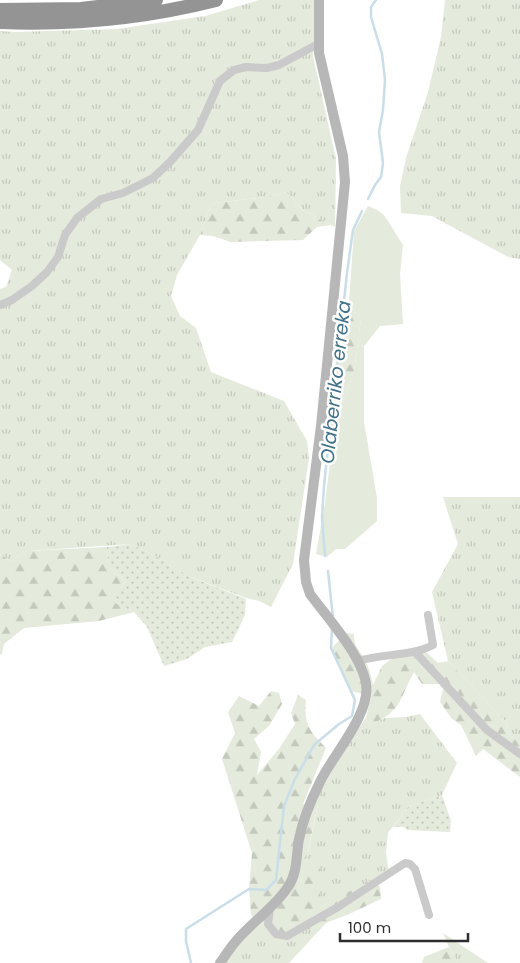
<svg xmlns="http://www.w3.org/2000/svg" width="520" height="963" viewBox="0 0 520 963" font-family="Poppins,sans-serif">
  <defs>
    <pattern id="grass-tufts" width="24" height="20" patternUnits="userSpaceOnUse" patternTransform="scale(1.25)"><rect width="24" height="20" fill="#e4eadc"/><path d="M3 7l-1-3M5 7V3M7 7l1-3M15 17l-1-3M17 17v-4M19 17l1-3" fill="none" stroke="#c4c9bd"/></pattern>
    <pattern id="forest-firs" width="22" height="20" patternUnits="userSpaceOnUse" patternTransform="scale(1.25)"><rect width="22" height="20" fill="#e4eadc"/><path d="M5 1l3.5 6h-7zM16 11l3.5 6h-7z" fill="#c4c9bd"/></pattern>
    <pattern id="garden-dots" width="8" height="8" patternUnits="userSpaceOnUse" patternTransform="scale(1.25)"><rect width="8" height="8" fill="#e4eadc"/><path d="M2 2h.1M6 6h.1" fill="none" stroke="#c4c9bd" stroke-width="1.8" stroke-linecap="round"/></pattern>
  </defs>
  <rect width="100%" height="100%" fill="#fff"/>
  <path fill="url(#grass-tufts)" d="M 259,0 L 318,0 L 313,56 L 336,159 L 335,227 L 304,211 L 286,192 C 261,200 236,199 211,204 L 200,235 L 177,275 L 171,296 L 180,316 L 196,328 L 211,372 L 284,401 L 307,441 L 309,458 L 293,564 L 271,607 L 259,601 L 246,598 L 188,576 L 159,558 L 131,544 L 27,551 L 10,561 L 0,554 L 0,289 L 6,287 L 12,270 L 0,260 L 0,31 L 15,32 L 117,29 L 205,16 Z
    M 445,0 L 520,0 L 520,259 L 508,257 L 432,216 L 401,213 L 400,186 L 406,158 L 428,92 L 441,37 Z
    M 443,497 L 520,497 L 520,744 L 509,734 L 507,723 L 448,661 L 432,592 L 458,544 Z
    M 420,714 L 457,763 L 442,795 L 409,806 L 388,833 L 386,853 L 389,872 L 320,907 L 320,858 L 306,861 L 318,805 L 313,804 L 347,745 L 366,718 L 369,725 L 385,718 L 406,717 Z
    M 260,922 L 282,939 L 327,922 L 289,963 L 224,963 L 243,938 Z
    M 443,933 L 488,963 L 458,963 L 449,947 Z"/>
  <path fill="url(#forest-firs)" d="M 286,192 L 304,211 L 331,225 L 317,227 L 303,240 L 231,242 L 213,236 L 200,235 L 211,204 C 236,199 261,200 286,192 Z
    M 349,302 L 361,319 L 354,372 L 334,431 L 329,429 L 342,314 Z
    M 107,547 L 108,566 L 125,582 L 114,602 L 134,612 L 99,621 L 24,628 L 4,644 L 2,654 L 0,655 L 0,554 L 10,561 L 27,551 Z
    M 346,633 L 354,634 C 354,647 358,647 363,657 C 369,666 371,675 373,685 L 382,666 L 394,657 L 425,651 L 438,663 L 448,661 L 507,723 L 509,734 L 520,744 L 520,777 L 483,749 L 476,756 L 461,725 L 452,719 L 440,702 L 444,684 L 422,684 L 414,672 C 398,701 403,711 369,725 L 366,718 L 371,696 L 351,691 L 331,649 Z
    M 271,691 L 279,693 L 282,704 L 269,726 L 254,739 L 261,752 L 257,775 L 279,749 L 295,724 L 291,713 L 298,695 L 306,700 C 303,724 310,732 326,748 L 303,804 L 318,804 L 306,860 L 320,858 L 320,907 L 373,879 L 380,887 L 381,899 L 347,915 L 282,939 L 251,915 L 249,889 L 252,853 L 222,759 L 235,733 L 228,712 L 239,696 L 259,706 Z
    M 449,947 L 458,963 L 422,963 L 424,957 Z"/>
  <path fill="#e4eadc" d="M 368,206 L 377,210 L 384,215 L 403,245 L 400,274 L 403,324 L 380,326 L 364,346 L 364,422 L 377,498 L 377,521 L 345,549 L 336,549 L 327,557 L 316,554 L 325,503 L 334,431 L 354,372 L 361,319 L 349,302 L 354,231 Z"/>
  <path fill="url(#garden-dots)" d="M 131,544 L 159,558 L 188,576 L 246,599 L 245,615 L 232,642 L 205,647 L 187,659 L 164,666 L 147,627 L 134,612 L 113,602 L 125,582 L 108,566 L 107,547 Z
    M 442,795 L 451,821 L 450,832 L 407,830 L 404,827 L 393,827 L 409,806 Z"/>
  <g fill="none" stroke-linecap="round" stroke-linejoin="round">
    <path stroke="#cadee8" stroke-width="2.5" d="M 368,199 L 375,185 L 381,177 L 383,163 L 379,132 L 383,110 L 385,80 L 382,54 L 371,17 L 371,7 L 376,0
      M 325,556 L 322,517 L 324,486 L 347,273 L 353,230 L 362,211
      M 328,571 L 333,618
      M 191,963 L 186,941 L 186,929 L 249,889 L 266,890 L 276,880 L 284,806 L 294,781 L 314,745 L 339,724 L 352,716 L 355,700 L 331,648 L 332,629"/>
    <path stroke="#cacaca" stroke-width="8" d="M 0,305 L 12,300 L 32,286 L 47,272 L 58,257 L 65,235 L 77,218 L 101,199 L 123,193 L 153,178 L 170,162 L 198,130 L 220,81 L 234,70 L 246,67 L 267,68 L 279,65 L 318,44
      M 415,652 L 487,730 L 520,754
      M 359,661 C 383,653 410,657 433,645 L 428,615
      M 270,909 L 268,924 L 276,934 L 287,936 L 338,907 L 405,863 L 410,864 L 415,869 L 429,915"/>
    <path stroke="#b7b7b7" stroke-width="10" d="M 220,963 C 225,956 230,948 236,941 C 252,922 274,908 288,887 C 298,872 296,855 299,839 C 303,819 311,800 320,782 C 332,756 371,714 366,684 C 362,656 327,617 310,594 L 306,582 L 304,560 L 321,426 L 345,182 L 343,156 L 319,53 L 319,0"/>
    <path stroke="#949494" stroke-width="14" d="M 0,10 L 81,9 L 156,0
      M 0,22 C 73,25 145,18 216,0"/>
  </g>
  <g text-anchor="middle" stroke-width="5" stroke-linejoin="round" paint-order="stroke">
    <g font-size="19" font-style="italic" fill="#427289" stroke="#fff">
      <text transform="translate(335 382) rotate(-84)" y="7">Olaberriko erreka</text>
    </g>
  </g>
  <path d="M340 933v8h128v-8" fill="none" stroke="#2d2d2d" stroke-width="2.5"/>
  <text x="348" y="933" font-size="15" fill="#2d2d2d" stroke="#ffffff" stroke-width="4" paint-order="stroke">100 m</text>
</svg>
